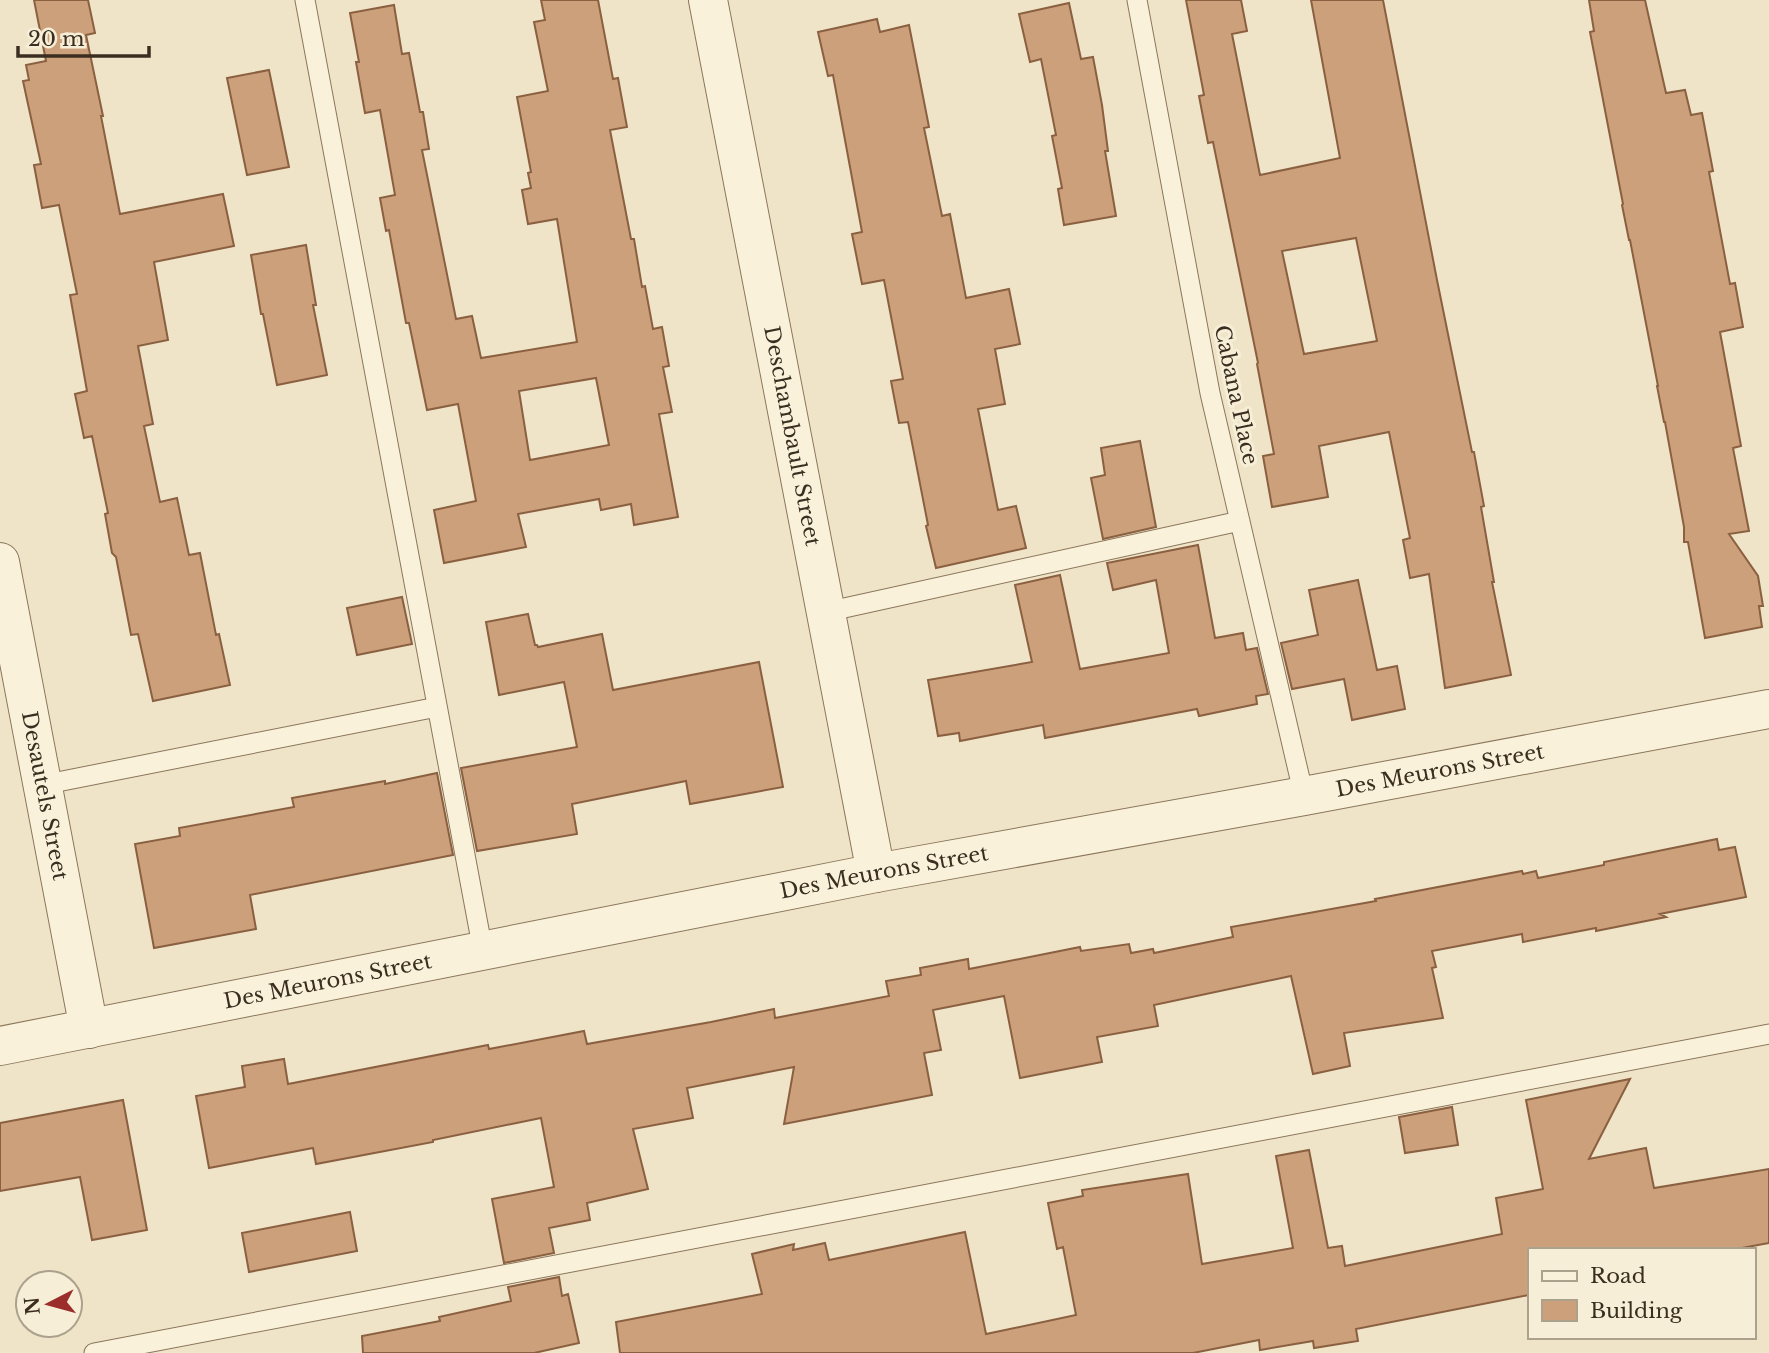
<svg xmlns="http://www.w3.org/2000/svg" width="1769" height="1353" viewBox="0 0 1769 1353" font-family="'Libre Baskerville',serif">
  <rect width="100%" height="100%" fill="#efe4c7"/>
  <path fill="#cda07c" stroke="#8a6041" stroke-width="2" fill-rule="evenodd" d="M 34,0 L 88,0 L 95,33 L 86,35 L 103,116 L 101,116 L 120,214 L 223,194 L 234,246 L 154,262 L 168,340 L 138,346 L 153,424 L 144,426 L 160,502 L 177,498 L 189,555 L 200,553 L 216,635 L 219,634 L 230,685 L 153,701 L 138,634 L 131,635 L 116,557 L 112,553 L 105,514 L 108,513 L 92,436 L 84,438 L 75,394 L 87,391 L 70,295 L 77,294 L 59,205 L 42,208 L 34,165 L 41,164 L 23,81 L 29,80 L 26,65 L 46,61 Z
    M 541,0 L 598,0 L 613,79 L 618,78 L 627,127 L 610,130 L 631,239 L 634,239 L 642,287 L 645,286 L 653,329 L 662,327 L 669,366 L 663,367 L 672,412 L 659,414 L 678,517 L 634,525 L 631,504 L 601,510 L 599,499 L 518,514 L 526,547 L 444,563 L 434,510 L 476,501 L 458,404 L 427,410 L 409,323 L 406,323 L 389,230 L 386,231 L 380,198 L 395,195 L 380,110 L 365,113 L 356,62 L 359,62 L 350,13 L 394,5 L 402,54 L 409,53 L 420,112 L 423,112 L 429,149 L 422,150 L 456,319 L 472,316 L 481,358 L 577,342 L 557,219 L 528,224 L 522,190 L 531,188 L 528,173 L 531,172 L 517,97 L 548,91 L 534,22 L 545,20 ZM 596,378 L 609,445 L 530,460 L 519,391 Z
    M 1186,0 L 1241,0 L 1247,31 L 1232,34 L 1260,175 L 1340,158 L 1311,0 L 1383,0 L 1437,280 L 1472,452 L 1474,452 L 1484,506 L 1481,507 L 1494,582 L 1492,582 L 1511,675 L 1445,688 L 1429,574 L 1410,578 L 1403,540 L 1410,538 L 1389,432 L 1319,446 L 1328,497 L 1272,507 L 1263,456 L 1274,454 L 1257,364 L 1258,363 L 1213,142 L 1208,143 L 1199,96 L 1204,95 ZM 1356,238 L 1377,341 L 1304,354 L 1282,251 Z
    M 1589,0 L 1645,0 L 1666,93 L 1685,90 L 1691,115 L 1702,113 L 1713,171 L 1709,172 L 1730,284 L 1735,283 L 1743,327 L 1720,332 L 1741,446 L 1733,448 L 1749,531 L 1729,534 L 1758,576 L 1763,606 L 1759,606 L 1762,627 L 1705,638 L 1688,542 L 1684,542 L 1684,527 L 1665,422 L 1664,422 L 1657,386 L 1658,386 L 1630,240 L 1629,240 L 1622,205 L 1623,204 L 1590,32 L 1594,31 Z
    M 1069,3 L 1081,59 L 1093,57 L 1102,105 L 1108,151 L 1105,151 L 1116,216 L 1064,225 L 1058,189 L 1062,188 L 1052,136 L 1056,135 L 1041,59 L 1030,62 L 1019,14 Z
    M 877,19 L 880,32 L 909,25 L 929,127 L 924,128 L 942,216 L 950,214 L 966,298 L 1009,289 L 1020,344 L 995,349 L 1005,404 L 978,409 L 998,510 L 1016,506 L 1026,548 L 936,568 L 926,526 L 928,525 L 908,422 L 899,423 L 891,381 L 903,379 L 884,280 L 862,284 L 852,234 L 862,232 L 833,75 L 828,76 L 818,32 Z
    M 269,70 L 289,167 L 247,175 L 227,78 Z
    M 306,245 L 316,305 L 313,305 L 327,375 L 277,385 L 263,314 L 261,314 L 251,255 Z
    M 1140,441 L 1156,527 L 1103,539 L 1091,478 L 1105,475 L 1101,448 Z
    M 1198,545 L 1215,638 L 1243,633 L 1246,650 L 1257,648 L 1268,694 L 1256,696 L 1257,704 L 1199,716 L 1197,709 L 1045,738 L 1043,725 L 960,741 L 959,733 L 938,736 L 928,680 L 1032,662 L 1015,585 L 1060,575 L 1080,669 L 1169,653 L 1156,580 L 1113,590 L 1107,563 Z
    M 1358,580 L 1377,670 L 1397,666 L 1405,709 L 1352,720 L 1344,679 L 1292,689 L 1281,643 L 1318,635 L 1309,590 Z
    M 402,597 L 412,644 L 357,655 L 347,608 Z
    M 528,614 L 535,645 L 537,645 L 538,647 L 602,634 L 613,690 L 759,662 L 783,787 L 690,804 L 686,781 L 572,804 L 577,834 L 477,851 L 461,768 L 577,747 L 564,682 L 499,695 L 486,622 Z
    M 437,773 L 453,855 L 250,895 L 256,929 L 154,948 L 135,844 L 180,836 L 179,828 L 294,807 L 292,798 L 385,781 L 385,784 Z
    M 1717,839 L 1719,850 L 1735,847 L 1746,897 L 1660,914 L 1666,917 L 1596,931 L 1596,928 L 1523,942 L 1522,934 L 1432,951 L 1436,967 L 1432,968 L 1443,1018 L 1344,1033 L 1350,1066 L 1313,1074 L 1291,976 L 1154,1005 L 1158,1026 L 1097,1037 L 1102,1062 L 1020,1078 L 1004,996 L 933,1010 L 941,1050 L 924,1053 L 932,1095 L 784,1124 L 794,1067 L 687,1088 L 693,1118 L 633,1129 L 648,1189 L 587,1203 L 590,1220 L 549,1228 L 554,1253 L 504,1263 L 492,1199 L 554,1187 L 541,1118 L 433,1140 L 433,1142 L 316,1164 L 313,1148 L 209,1168 L 196,1096 L 245,1087 L 242,1066 L 284,1059 L 288,1084 L 488,1045 L 489,1049 L 584,1031 L 587,1044 L 711,1022 L 774,1009 L 775,1018 L 889,996 L 886,981 L 921,975 L 920,968 L 968,959 L 969,969 L 1080,947 L 1081,951 L 1129,944 L 1131,953 L 1153,949 L 1154,953 L 1233,937 L 1231,927 L 1376,901 L 1375,899 L 1522,871 L 1523,874 L 1536,871 L 1538,878 L 1604,865 L 1604,862 Z
    M 1630,1079 L 1589,1159 L 1646,1148 L 1654,1188 L 1769,1169 L 1769,1243 L 1731,1250 L 1529,1250 L 1529,1295 L 1356,1329 L 1358,1341 L 1314,1348 L 1313,1341 L 1260,1350 L 1259,1340 L 1193,1353 L 620,1353 L 616,1322 L 762,1294 L 752,1254 L 794,1244 L 793,1250 L 825,1243 L 829,1260 L 965,1232 L 986,1334 L 1076,1315 L 1063,1247 L 1057,1249 L 1048,1203 L 1083,1196 L 1082,1190 L 1188,1174 L 1202,1264 L 1293,1248 L 1276,1156 L 1309,1150 L 1328,1248 L 1342,1246 L 1345,1266 L 1502,1234 L 1496,1198 L 1543,1189 L 1526,1100 Z
    M 123,1100 L 147,1230 L 92,1240 L 80,1177 L 0,1191 L 0,1123 Z
    M 1452,1107 L 1458,1145 L 1405,1153 L 1399,1117 Z
    M 350,1212 L 357,1251 L 249,1272 L 242,1233 Z
    M 559,1277 L 562,1296 L 568,1294 L 579,1343 L 534,1353 L 363,1353 L 362,1336 L 440,1321 L 439,1317 L 511,1301 L 508,1287 Z"/>
  <g fill="none" stroke-linecap="round" stroke-linejoin="round">
    <g stroke="#8b765c" stroke-width="21">
      <path id="service" d="M 305,0 L 483,951
        M 1137,0 L 1210,393 L 1304,796
        M 826,612 L 1240,521
        M 42,785 L 437,707
        M 94,1353 L 1769,1034"/>
    </g>
    <g stroke="#8b765c" stroke-width="40">
      <g id="minor">
        <path id="s1" d="M 708,0 L 876,873"/>
        <path id="s2" d="M 0,562 L 89,1029"/>
      </g>
    </g>
    <g stroke="#8b765c" stroke-width="40">
      <g id="tertiary">
        <path id="s3" d="M 0,1046 L 876,873 L 1304,796 L 1769,709"/>
      </g>
    </g>
    <use href="#service" stroke="#f9f1da" stroke-width="19"/>
    <use href="#minor" stroke="#f9f1da" stroke-width="38"/>
    <use href="#tertiary" stroke="#f9f1da" stroke-width="38"/>
  </g>
  <g text-anchor="middle" stroke-width="6" stroke-linejoin="round" paint-order="stroke">
    <g font-size="21" fill="#3b2e20" stroke="#f6eed6">
      <text transform="translate(1236 395) rotate(78)" y="7">Cabana Place</text>
      <text dy="7" stroke="none"><textPath href="#s1" startOffset="444">Deschambault Street</textPath></text>
      <text dy="7" stroke="none"><textPath href="#s3" startOffset="1466">Des Meurons Street</textPath></text>
      <text dy="7" stroke="none"><textPath href="#s2" startOffset="238">Desautels Street</textPath></text>
      <text dy="7" stroke="none"><textPath href="#s3" startOffset="901">Des Meurons Street</textPath></text>
      <text dy="7" stroke="none"><textPath href="#s3" startOffset="334">Des Meurons Street</textPath></text>
    </g>
  </g>
  <rect x="1528" y="1248" width="228" height="91" fill="#f6eed6" stroke="#aba18d" stroke-width="2"/>
  <rect x="1542" y="1271" width="35" height="10" fill="#f9f1da" stroke="#aba18d" stroke-width="2"/>
  <text x="1590" y="1283" font-size="21" fill="#3b2e20">Road</text>
  <rect x="1542" y="1300" width="35" height="21" fill="#cda07c" stroke="#aba18d" stroke-width="2"/>
  <text x="1590" y="1318" font-size="21" fill="#3b2e20">Building</text>
  <g transform="translate(49 1304) rotate(264)"><circle r="33" fill="#f6eed6" stroke="#aba18d" stroke-width="2"/>
  <path d="M0-5L12 26L0 18L-12 26Z" fill="#9b2e2b"/>
  <text y="-10" font-size="19" font-weight="bold" text-anchor="middle" fill="#3b2e20">N</text>
  </g>
  <path d="M18 46v10h131v-10" fill="none" stroke="#3b2e20" stroke-width="3.5"/>
  <text x="28" y="46" font-size="21" fill="#3b2e20" stroke="#f6eed6" stroke-width="5" paint-order="stroke">20 m</text>
</svg>
